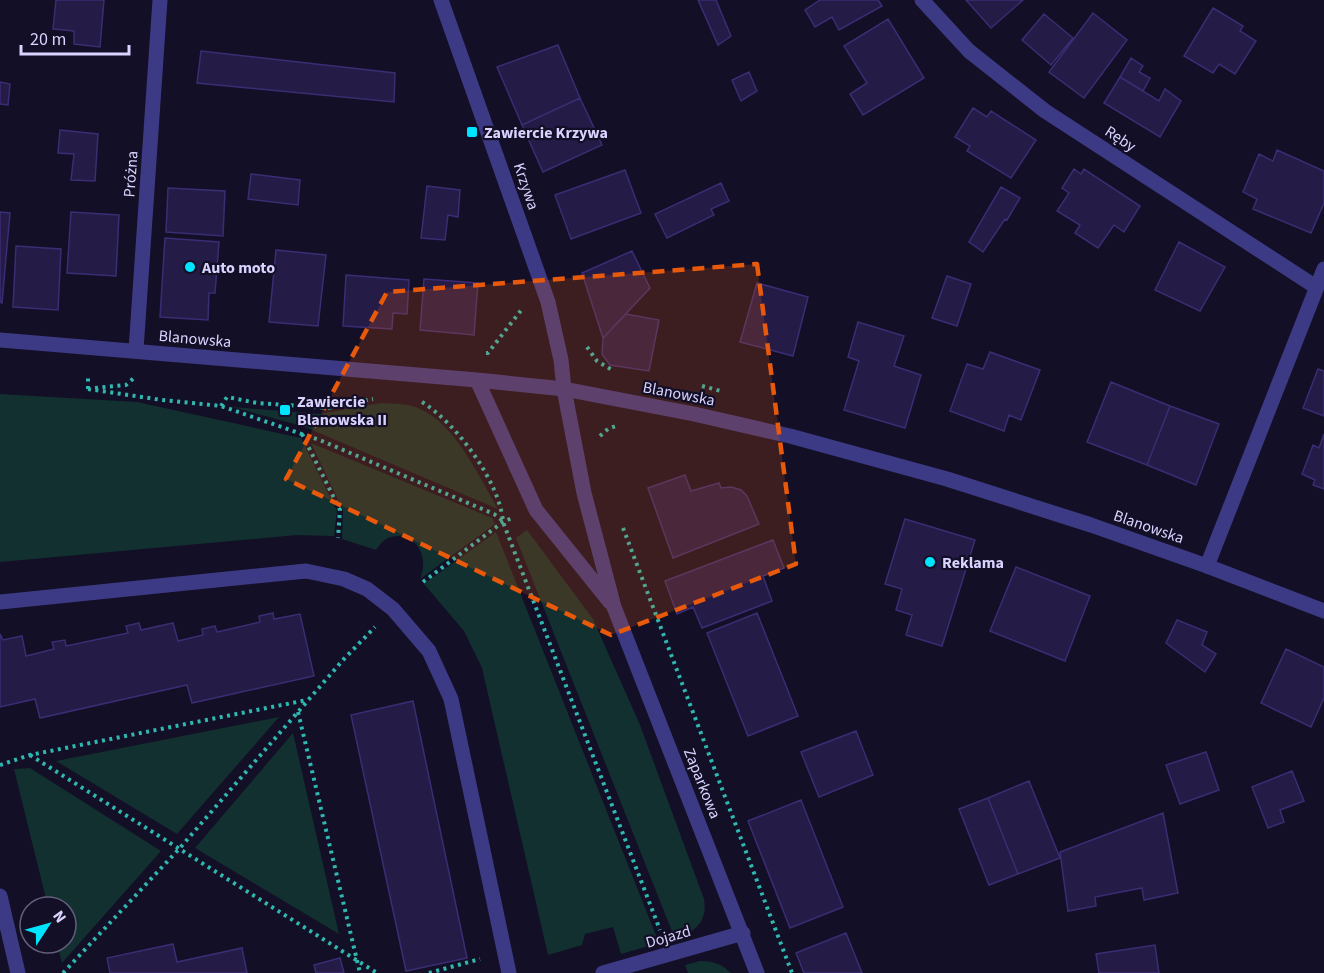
<svg xmlns="http://www.w3.org/2000/svg" width="1324" height="973" viewBox="0 0 1324 973" font-family="'Source Sans 3',sans-serif">
  <rect width="100%" height="100%" fill="#130f26"/>
  <path fill="#12302f" d="M 0,394 L 137,402 L 301,438 L 337,511 L 334,536 L 297,535 L 0,562 Z
    M 381,403 C 393,404 407,403 418,408 C 455,423 478,475 498,509 L 305,427 L 232,407 L 320,414 Z
    M 311,443 L 492,518 L 495,524 L 420,579 C 435,542 393,520 376,550 L 342,539 L 343,510 Z
    M 527,530 L 593,619 L 640,725 L 704,899 C 708,921 695,933 675,939 L 516,538 Z
    M 496,532 L 659,943 L 621,954 L 613,927 L 585,934 L 582,945 L 548,955 L 482,668 L 464,631 L 424,584 Z
    M 279,717 L 177,834 L 56,761 Z
    M 293,733 L 339,934 L 195,848 Z
    M 30,768 L 161,851 L 62,963 L 57,943 L 66,943 L 66,907 L 48,907 L 14,769 Z
    M 700,961 C 713,961 722,964 731,973 L 688,973 L 685,965 Z"/>
  <path fill="#241b47" stroke="#3b2d73" stroke-width="1.5" d="M 56,0 L 104,0 L 100,47 L 74,44 L 74,31 L 53,29 Z
    M 698,0 L 716,0 L 731,36 L 718,45 Z
    M 820,0 L 878,0 L 882,6 L 839,30 L 832,17 L 815,27 L 805,10 Z
    M 966,0 L 1023,0 L 991,28 Z
    M 1213,8 L 1243,26 L 1240,31 L 1256,41 L 1235,74 L 1219,64 L 1213,73 L 1184,56 Z
    M 1093,13 L 1127,40 L 1084,98 L 1049,72 Z
    M 1044,14 L 1073,38 L 1051,65 L 1022,40 Z
    M 888,19 L 924,78 L 863,115 L 850,94 L 867,83 L 844,46 Z
    M 558,45 L 580,98 L 522,125 L 497,67 Z
    M 201,51 L 395,73 L 394,102 L 197,83 Z
    M 1131,58 L 1143,66 L 1139,72 L 1150,78 L 1143,91 L 1120,77 Z
    M 749,72 L 757,91 L 741,101 L 732,80 Z
    M 1120,77 L 1159,101 L 1165,89 L 1181,101 L 1160,137 L 1104,103 Z
    M 0,82 L 10,84 L 8,105 L 0,104 Z
    M 580,98 L 602,145 L 543,172 L 522,125 Z
    M 973,108 L 987,117 L 991,111 L 1036,140 L 1011,178 L 967,151 L 970,146 L 955,137 Z
    M 60,130 L 98,134 L 95,181 L 71,180 L 74,154 L 58,153 Z
    M 1277,150 L 1324,171 L 1324,203 L 1311,233 L 1253,209 L 1257,199 L 1243,192 L 1259,154 L 1273,161 Z
    M 1074,169 L 1081,174 L 1084,169 L 1140,206 L 1124,232 L 1114,225 L 1098,248 L 1075,233 L 1080,225 L 1057,211 L 1069,193 L 1062,188 Z
    M 625,170 L 641,213 L 571,239 L 555,195 Z
    M 251,174 L 300,180 L 298,205 L 248,199 Z
    M 721,183 L 729,201 L 711,209 L 714,215 L 667,238 L 655,214 Z
    M 427,186 L 460,190 L 458,217 L 448,215 L 445,240 L 421,238 Z
    M 1001,187 L 1020,198 L 1007,220 L 1005,219 L 983,252 L 969,242 Z
    M 168,188 L 225,191 L 223,236 L 166,232 Z
    M 0,212 L 10,213 L 2,303 L 0,302 Z
    M 71,212 L 119,215 L 116,276 L 67,273 Z
    M 165,238 L 219,242 L 215,293 L 209,293 L 208,320 L 160,317 Z
    M 1179,242 L 1225,267 L 1200,311 L 1155,290 Z
    M 16,246 L 61,249 L 58,310 L 13,307 Z
    M 276,250 L 326,255 L 318,326 L 269,322 Z
    M 632,251 L 650,288 L 603,338 L 582,273 Z
    M 346,275 L 409,280 L 407,314 L 393,313 L 392,329 L 343,326 Z
    M 947,276 L 971,284 L 957,326 L 932,318 Z
    M 424,279 L 478,283 L 474,335 L 420,330 Z
    M 757,283 L 808,297 L 793,356 L 740,342 Z
    M 626,314 L 659,320 L 649,371 L 610,365 L 602,354 L 603,338 Z
    M 858,322 L 904,336 L 894,366 L 921,375 L 905,428 L 844,410 L 859,361 L 848,357 Z
    M 990,352 L 1040,370 L 1021,420 L 1009,415 L 1004,431 L 950,411 L 967,364 L 983,369 Z
    M 1318,369 L 1324,371 L 1324,416 L 1303,408 Z
    M 1111,382 L 1170,406 L 1147,465 L 1087,442 Z
    M 1170,406 L 1219,424 L 1196,485 L 1147,465 Z
    M 1324,434 L 1324,489 L 1313,485 L 1315,480 L 1302,474 L 1313,445 L 1319,448 Z
    M 685,475 L 691,491 L 719,483 L 721,488 L 731,487 L 741,490 L 747,496 L 759,524 L 673,558 L 648,488 Z
    M 905,519 L 975,540 L 942,646 L 906,635 L 912,615 L 896,610 L 902,589 L 885,584 Z
    M 773,540 L 784,568 L 763,576 L 772,601 L 702,628 L 693,607 L 677,614 L 665,581 Z
    M 1016,567 L 1090,596 L 1065,661 L 990,631 Z
    M 273,613 L 274,619 L 300,614 L 314,676 L 192,703 L 187,685 L 40,718 L 35,699 L 0,707 L 0,634 L 3,640 L 22,636 L 26,656 L 54,649 L 52,642 L 65,640 L 66,646 L 128,633 L 126,626 L 139,623 L 141,630 L 173,623 L 178,641 L 203,635 L 202,629 L 215,626 L 217,632 L 260,622 L 259,616 Z
    M 757,613 L 798,716 L 748,736 L 707,633 Z
    M 1177,620 L 1207,632 L 1202,645 L 1216,654 L 1205,672 L 1166,643 Z
    M 1286,649 L 1324,667 L 1324,698 L 1311,727 L 1261,703 Z
    M 413,701 L 467,958 L 406,971 L 351,715 Z
    M 856,731 L 873,775 L 819,797 L 801,752 Z
    M 1206,752 L 1219,790 L 1180,804 L 1166,765 Z
    M 1292,771 L 1304,801 L 1280,810 L 1284,822 L 1268,828 L 1252,787 Z
    M 1029,781 L 1060,858 L 1018,874 L 988,798 Z
    M 988,798 L 1018,874 L 989,885 L 959,809 Z
    M 801,800 L 843,907 L 790,928 L 748,821 Z
    M 1163,813 L 1178,893 L 1144,900 L 1142,888 L 1095,897 L 1096,906 L 1068,911 L 1060,852 Z
    M 846,933 L 862,973 L 804,973 L 796,953 Z
    M 173,944 L 177,962 L 242,948 L 247,973 L 110,973 L 107,958 Z
    M 1155,945 L 1159,973 L 1099,973 L 1096,954 Z
    M 340,958 L 344,973 L 316,973 L 314,965 Z"/>
  <g fill="none" stroke-linecap="round" stroke-linejoin="round">
    <path stroke="#2fb8b0" stroke-width="4" stroke-dasharray="3 4.5" stroke-linecap="butt" d="M 587,347 L 597,361 L 612,370
      M 486,353 L 488,353 L 522,309
      M 702,386 L 721,391
      M 95,388 L 126,385 L 135,377
      M 88,389 L 162,400 L 221,406 L 322,441 L 494,514 L 503,521
      M 88,389 L 88,374
      M 422,402 C 456,423 500,482 503,522 L 660,930
      M 221,406 L 227,397 L 257,403 L 328,408 L 373,399
      M 302,434 L 340,510 L 338,538
      M 600,436 L 608,429 L 616,426
      M 623,528 L 792,973
      M 423,582 L 503,522 L 512,518
      M 298,712 L 360,973
      M 30,755 L 377,973
      M 0,765 L 30,755 L 307,700
      M 63,973 L 179,849 L 343,660 L 375,627
      M 429,973 L 480,959"/>
    <path stroke="#3d3a85" stroke-width="15" d="M 441,0 L 548,302 L 561,360 L 564,389
      M 922,0 L 969,51 L 1045,111 L 1316,287
      M 136,350 L 160,0
      M 1207,566 L 1324,269
      M 0,602 L 306,571 L 344,579 L 367,589 L 393,609 L 429,651 L 451,699 L 509,973
      M 0,896 L 18,973
      M 603,973 L 743,933"/>
    <path stroke="#3d3a85" stroke-width="15" d="M 0,340 L 477,380 L 564,389 L 694,414 L 790,436 L 947,479 L 1091,525 L 1207,566 L 1324,611
      M 477,380 L 536,510 L 610,602
      M 564,389 L 584,493 L 614,607 L 757,973"/>
  </g>
  <path fill="#e8590c" fill-opacity="0.2" stroke="#e8590c" stroke-width="4.5" stroke-dasharray="12 8" stroke-linejoin="round" d="M 757,264 L 796,564 L 611,635 L 286,479 L 387,292 Z"/>
  <g fill="#00e5ff" stroke="#130f26" stroke-width="2">
    <rect x="466" y="126" width="12" height="12" rx="3"/>
    <circle cx="190" cy="267" r="6"/>
    <rect x="279" y="404" width="12" height="12" rx="3"/>
    <circle cx="930" cy="562" r="6"/>
  </g>
  <g text-anchor="middle" stroke-width="4.5" stroke-linejoin="round" paint-order="stroke">
    <g font-size="16" font-weight="bold" fill="#d9d4ff" stroke="#130f26" text-anchor="start">
      <text x="484" y="138">Zawiercie Krzywa</text>
      <text x="202" y="273">Auto moto</text>
      <text x="297" y="407">Zawiercie<tspan x="297" dy="18">Blanowska II</tspan></text>
      <text x="942" y="568">Reklama</text>
    </g>
    <g font-size="16" fill="#d9d4ff" stroke="#130f26">
      <text transform="translate(1121 138) rotate(33)" y="6">Ręby</text>
      <text transform="translate(130 174) rotate(-86)" y="6">Próżna</text>
      <text transform="translate(527 186) rotate(71)" y="6">Krzywa</text>
      <text transform="translate(195 338) rotate(5)" y="6">Blanowska</text>
      <text transform="translate(679 393) rotate(11)" y="6">Blanowska</text>
      <text transform="translate(1149 526) rotate(19)" y="6">Blanowska</text>
      <text transform="translate(703 783) rotate(68)" y="6">Zaparkowa</text>
      <text transform="translate(668 936) rotate(-16)" y="6">Dojazd</text>
    </g>
  </g>
  <g transform="translate(48 925) rotate(54)"><circle r="28" fill="#130f26" stroke="#625e7d" stroke-width="1.5"/>
  <path d="M0-4.5L10 22L0 15L-10 22Z" fill="#00e5ff"/>
  <text y="-9" font-size="16" font-weight="bold" text-anchor="middle" fill="#d9d4ff">N</text>
  </g>
  <path d="M21 45v9h108v-9" fill="none" stroke="#d9d4ff" stroke-width="3"/>
  <text x="30" y="45" font-size="18" fill="#d9d4ff" stroke="#130f26" stroke-width="4.5" paint-order="stroke">20 m</text>
</svg>
